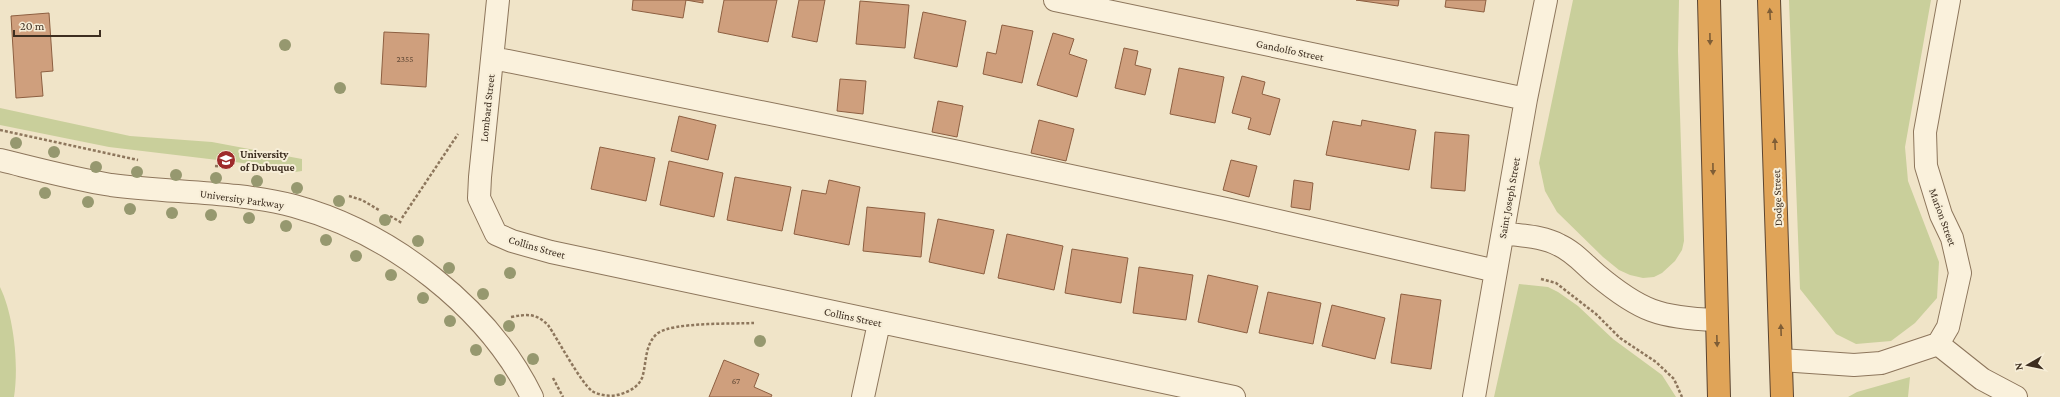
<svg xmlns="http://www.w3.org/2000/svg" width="2060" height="397" viewBox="0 0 2060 397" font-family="'Crimson Pro',serif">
  <rect width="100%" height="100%" fill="#f0e4c8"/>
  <path fill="#c9cf9b" d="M 1573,0 L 1679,0 L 1678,51 L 1684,241 L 1682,250 L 1675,261 L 1662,273 L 1654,277 L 1643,278 L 1630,275 L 1619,270 L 1603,257 L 1557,212 L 1545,191 L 1539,163 Z
    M 1789,0 L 1931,0 L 1905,147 L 1908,181 L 1939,262 L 1937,298 L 1915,323 L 1891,341 L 1856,344 L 1836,334 L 1800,289 Z
    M 0,108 L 130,136 L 212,142 L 302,159 L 302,171 L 295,172 L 251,164 L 109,147 L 0,125 Z
    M 1519,284 L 1548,287 L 1558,292 L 1578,306 L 1613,339 L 1662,375 L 1676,397 L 1494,397 Z
    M 0,287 C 14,316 19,365 14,397 L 0,397 Z
    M 1910,377 L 1908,397 L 1848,397 L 1857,392 Z"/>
  <path fill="#cf9f7d" stroke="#8d5f41" d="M 633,0 L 703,0 L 703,3 L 686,0 L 683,18 L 632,10 Z
    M 724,0 L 777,0 L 768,42 L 718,32 Z
    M 799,0 L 825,0 L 817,42 L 792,37 Z
    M 1356,0 L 1399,0 L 1398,6 Z
    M 1446,0 L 1486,0 L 1484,12 L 1445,7 Z
    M 860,1 L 909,5 L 905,48 L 856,44 Z
    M 923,12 L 966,21 L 957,67 L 914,58 Z
    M 49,13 L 53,71 L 41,72 L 43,96 L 16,98 L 11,16 Z
    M 1002,25 L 1033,31 L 1022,83 L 983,74 L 987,52 L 996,54 Z
    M 384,32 L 429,34 L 426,87 L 381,84 Z
    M 1053,33 L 1074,39 L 1069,54 L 1087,60 L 1077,97 L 1037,85 Z
    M 1124,48 L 1138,51 L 1135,65 L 1151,69 L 1145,95 L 1115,88 Z
    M 1179,68 L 1224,77 L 1215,123 L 1170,114 Z
    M 1242,76 L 1265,82 L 1262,94 L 1280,99 L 1270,135 L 1248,129 L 1251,118 L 1232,113 Z
    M 840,79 L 866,81 L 863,114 L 837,111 Z
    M 938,101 L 963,106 L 957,137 L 932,132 Z
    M 679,116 L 716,125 L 708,160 L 671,151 Z
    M 1039,120 L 1074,129 L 1066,161 L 1031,153 Z
    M 1362,120 L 1416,130 L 1409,170 L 1326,155 L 1333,121 L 1361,126 Z
    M 1435,132 L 1469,135 L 1465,191 L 1431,188 Z
    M 600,147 L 655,158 L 646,201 L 591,189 Z
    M 1231,160 L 1257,166 L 1249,197 L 1223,190 Z
    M 669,161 L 723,173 L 714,217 L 660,205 Z
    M 735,177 L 791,187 L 782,231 L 727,220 Z
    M 829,180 L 860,187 L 849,245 L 794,234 L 802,190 L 826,194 Z
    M 1294,180 L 1313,183 L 1310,210 L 1291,207 Z
    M 867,207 L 925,213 L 921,257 L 863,251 Z
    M 938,219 L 994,230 L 984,274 L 929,262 Z
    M 1007,234 L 1063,246 L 1054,290 L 998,278 Z
    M 1072,249 L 1128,258 L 1121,303 L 1065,293 Z
    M 1139,267 L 1193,275 L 1186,320 L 1133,313 Z
    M 1208,275 L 1258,286 L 1247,333 L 1198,322 Z
    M 1268,292 L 1321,303 L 1313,344 L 1259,333 Z
    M 1401,294 L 1441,300 L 1431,369 L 1391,363 Z
    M 1332,305 L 1385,318 L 1375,359 L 1322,346 Z
    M 724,360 L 759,374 L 754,387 L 772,395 L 771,397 L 709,397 Z"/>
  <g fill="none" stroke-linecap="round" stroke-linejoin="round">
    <g stroke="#8d765c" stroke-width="24">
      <path id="minor" d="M 498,0 L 480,177 L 479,198 L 496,234 L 512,241 L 551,252 L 1234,397
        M 1055,0 L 1526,99
        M 493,58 L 954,151 L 1226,209 L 1496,271
        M 0,160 C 37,169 74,179 111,185 C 172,193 235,191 294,206 C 390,232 488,307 532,397
        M 1503,233 C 1522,236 1542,236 1559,245 C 1573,251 1585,265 1597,275 C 1640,311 1660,318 1716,320
        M 1938,344 L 1982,379 L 2016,397
        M 1781,360 L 1854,365 L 1881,363 L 1938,344 L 1948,327 L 1960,273 L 1952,238 L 1941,215 L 1926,166 L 1925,132 L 1949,0
        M 863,397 L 879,323
        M 1474,397 L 1526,99 L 1546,0"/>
    </g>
    <g stroke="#5b4430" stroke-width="24">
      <path id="highway" d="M 1709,0 L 1719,397
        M 1769,0 L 1782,397"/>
    </g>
    <path stroke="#8d765c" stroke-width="2.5" stroke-dasharray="3 2" stroke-linecap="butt" d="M 0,130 L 138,160
      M 215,166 L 228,167
      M 349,196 L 362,200 L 379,210
      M 390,216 L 402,223
      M 402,218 L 458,134
      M 1541,279 L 1556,283 L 1596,314 L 1620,338 L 1656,362 L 1674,379 L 1682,397
      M 511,317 C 527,314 536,313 548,325 C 557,338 581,383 592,391 C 600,396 612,397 621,394 C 630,391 638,387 642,378 C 647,363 644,344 658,333 C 674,322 733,324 754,323
      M 553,378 L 563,397"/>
    <use href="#minor" stroke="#faf1dc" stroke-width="22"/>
    <use href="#highway" stroke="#e0a458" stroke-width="22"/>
  </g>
  <g fill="#96986f">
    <circle cx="285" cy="45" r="6"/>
    <circle cx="340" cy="88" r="6"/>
    <circle cx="16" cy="143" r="6"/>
    <circle cx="54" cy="152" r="6"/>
    <circle cx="96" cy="167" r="6"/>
    <circle cx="137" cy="172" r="6"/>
    <circle cx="176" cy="175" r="6"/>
    <circle cx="216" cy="178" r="6"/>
    <circle cx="257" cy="181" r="6"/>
    <circle cx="297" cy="188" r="6"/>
    <circle cx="45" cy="193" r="6"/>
    <circle cx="339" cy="201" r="6"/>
    <circle cx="88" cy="202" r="6"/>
    <circle cx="130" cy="209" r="6"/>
    <circle cx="172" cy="213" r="6"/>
    <circle cx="211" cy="215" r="6"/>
    <circle cx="249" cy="218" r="6"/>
    <circle cx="385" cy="220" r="6"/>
    <circle cx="286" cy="226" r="6"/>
    <circle cx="326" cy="240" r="6"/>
    <circle cx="418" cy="241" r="6"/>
    <circle cx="356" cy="256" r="6"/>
    <circle cx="449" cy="268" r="6"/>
    <circle cx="510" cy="273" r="6"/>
    <circle cx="391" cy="275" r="6"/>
    <circle cx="483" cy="294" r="6"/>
    <circle cx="423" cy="298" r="6"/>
    <circle cx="450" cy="321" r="6"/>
    <circle cx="509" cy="326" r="6"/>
    <circle cx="760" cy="341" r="6"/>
    <circle cx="476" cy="350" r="6"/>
    <circle cx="533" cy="359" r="6"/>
    <circle cx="500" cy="380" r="6"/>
  </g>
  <defs><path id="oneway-solid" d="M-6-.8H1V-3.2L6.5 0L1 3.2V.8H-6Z"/></defs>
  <g fill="#7e5d36">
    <use href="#oneway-solid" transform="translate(1770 14) rotate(-93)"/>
    <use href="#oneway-solid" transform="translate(1710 39) rotate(89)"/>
    <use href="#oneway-solid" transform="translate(1775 144) rotate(-92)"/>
    <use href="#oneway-solid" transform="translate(1713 169) rotate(89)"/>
    <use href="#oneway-solid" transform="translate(1781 330) rotate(-92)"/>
    <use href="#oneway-solid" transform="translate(1717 341) rotate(88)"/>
  </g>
  <defs>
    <g id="university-disc" transform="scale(1)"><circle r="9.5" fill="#9e2a2b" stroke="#f7eed8"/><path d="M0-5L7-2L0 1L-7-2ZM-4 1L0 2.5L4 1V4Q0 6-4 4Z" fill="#fff"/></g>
  </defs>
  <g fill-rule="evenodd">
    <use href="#university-disc" x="226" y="160"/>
  </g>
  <g text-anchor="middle" stroke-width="4" stroke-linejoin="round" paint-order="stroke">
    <g font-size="9" fill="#624a37">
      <text x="405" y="62">2355</text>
      <text x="736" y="384">67</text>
    </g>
    <g font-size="11" fill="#3d2e20" stroke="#f7eed8">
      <text transform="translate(1290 50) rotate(12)" y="4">Gandolfo Street</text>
      <text transform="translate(487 108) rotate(-84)" y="4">Lombard Street</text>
      <text transform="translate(1509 198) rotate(-80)" y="4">Saint Joseph Street</text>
      <text transform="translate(1777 198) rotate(-92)" y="4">Dodge Street</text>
      <text transform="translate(242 199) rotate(8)" y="4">University Parkway</text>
      <text transform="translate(1943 217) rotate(70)" y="4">Marion Street</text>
      <text transform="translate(537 247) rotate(16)" y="4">Collins Street</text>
      <text transform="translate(853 317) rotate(12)" y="4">Collins Street</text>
    </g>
    <g font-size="11" font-weight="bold" fill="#3d2e20" stroke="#f7eed8" text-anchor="start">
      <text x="240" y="158">University<tspan x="240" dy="13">of Dubuque</tspan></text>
    </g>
  </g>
  <g transform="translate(2028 365) rotate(261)" stroke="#f7eed8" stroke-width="3" paint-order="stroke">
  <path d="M0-3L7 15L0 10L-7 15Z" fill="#3d2e20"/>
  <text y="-6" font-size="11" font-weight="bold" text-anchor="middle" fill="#3d2e20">N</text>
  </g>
  <path d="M14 30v6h86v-6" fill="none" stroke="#3d2e20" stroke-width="2"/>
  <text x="20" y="30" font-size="12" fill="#3d2e20" stroke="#f7eed8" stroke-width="3" paint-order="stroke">20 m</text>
</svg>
